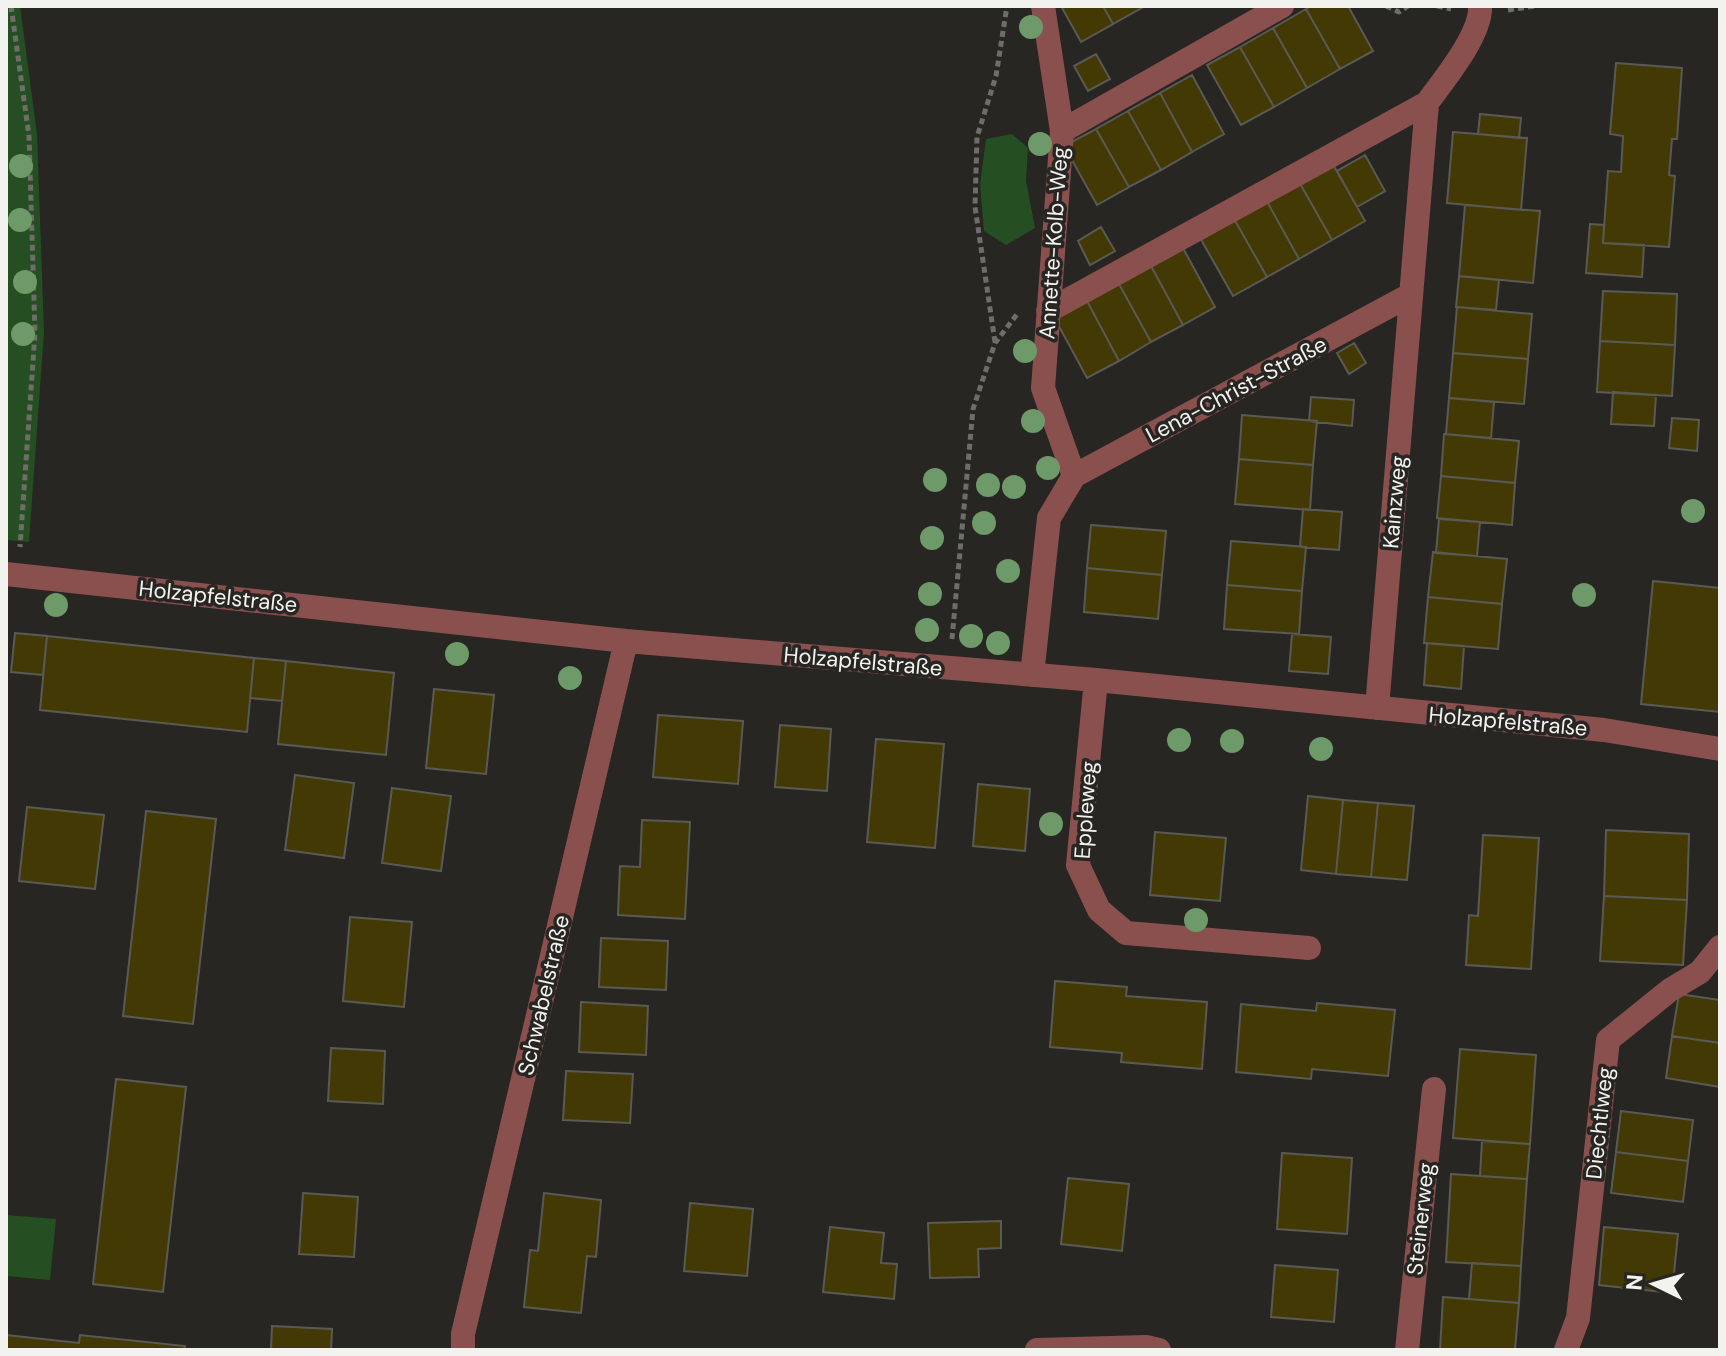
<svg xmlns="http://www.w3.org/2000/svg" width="1726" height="1356" viewBox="0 0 1726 1356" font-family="'DM Sans',sans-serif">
  <rect width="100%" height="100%" fill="#272623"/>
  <path fill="#254f22" d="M 6,6 L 20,6 L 37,134 L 44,332 L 29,542 L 6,540 Z
    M 1012,134 L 1028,148 L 1026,181 L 1035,228 L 1006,245 L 984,231 L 980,185 L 986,139 Z
    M 6,1215 L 56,1219 L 50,1280 L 6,1276 Z"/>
  <path fill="#433905" stroke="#5a5a55" stroke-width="2" d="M 1061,6 L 1103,6 L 1113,24 L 1081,42 Z
    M 1103,6 L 1145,6 L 1113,24 Z
    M 1311,6 L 1348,6 L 1373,51 L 1340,69 L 1306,9 Z
    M 1306,9 L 1340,69 L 1307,88 L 1273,28 Z
    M 1273,28 L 1307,88 L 1274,107 L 1240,47 Z
    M 1240,47 L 1274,107 L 1241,125 L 1207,65 Z
    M 1096,54 L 1110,79 L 1088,91 L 1074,66 Z
    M 1616,63 L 1682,68 L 1677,139 L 1672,139 L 1669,175 L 1675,176 L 1669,247 L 1603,243 L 1608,171 L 1621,172 L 1623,136 L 1610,134 Z
    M 1192,75 L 1224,134 L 1192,152 L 1160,93 Z
    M 1160,93 L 1192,152 L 1161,170 L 1128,111 Z
    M 1128,111 L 1161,170 L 1129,187 L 1096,129 Z
    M 1480,114 L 1521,118 L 1519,138 L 1478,134 Z
    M 1096,129 L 1129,187 L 1097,205 L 1064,146 Z
    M 1453,132 L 1527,138 L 1521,210 L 1447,203 Z
    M 1365,155 L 1385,191 L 1357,207 L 1337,171 Z
    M 1331,161 L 1365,221 L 1332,240 L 1298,180 Z
    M 1298,180 L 1332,240 L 1299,259 L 1265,198 Z
    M 1265,198 L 1299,259 L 1267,277 L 1233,217 Z
    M 1465,205 L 1540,211 L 1533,283 L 1459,276 Z
    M 1233,217 L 1267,277 L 1233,296 L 1199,236 Z
    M 1590,224 L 1604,225 L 1603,243 L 1644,245 L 1642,277 L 1586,273 Z
    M 1101,227 L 1115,251 L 1090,265 L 1078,241 Z
    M 1183,248 L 1215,307 L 1183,325 L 1151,266 Z
    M 1151,266 L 1183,325 L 1151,342 L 1119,284 Z
    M 1459,276 L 1499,280 L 1496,310 L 1456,307 Z
    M 1119,284 L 1151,342 L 1119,361 L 1087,301 Z
    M 1603,291 L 1677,294 L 1675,345 L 1600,341 Z
    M 1087,301 L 1119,361 L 1087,378 L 1055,319 Z
    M 1457,307 L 1532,314 L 1528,359 L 1453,353 Z
    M 1600,341 L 1675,345 L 1672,396 L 1597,392 Z
    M 1354,343 L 1366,363 L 1349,374 L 1337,353 Z
    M 1453,353 L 1528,359 L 1524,404 L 1449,398 Z
    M 1613,392 L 1656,395 L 1654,426 L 1611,424 Z
    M 1311,397 L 1354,400 L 1352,426 L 1309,421 Z
    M 1449,398 L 1494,402 L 1491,438 L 1446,434 Z
    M 1242,415 L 1317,421 L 1313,465 L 1239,459 Z
    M 1672,418 L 1699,420 L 1697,451 L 1669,448 Z
    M 1444,434 L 1519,441 L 1515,483 L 1441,476 Z
    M 1239,459 L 1313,465 L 1310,510 L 1235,504 Z
    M 1441,476 L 1515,483 L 1512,525 L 1437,518 Z
    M 1303,509 L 1342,512 L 1339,550 L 1300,547 Z
    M 1439,519 L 1480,522 L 1477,556 L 1436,553 Z
    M 1091,525 L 1166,531 L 1162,575 L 1087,568 Z
    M 1231,541 L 1306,547 L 1302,591 L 1227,585 Z
    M 1433,552 L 1507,559 L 1502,604 L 1428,597 Z
    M 1087,568 L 1162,575 L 1158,619 L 1084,612 Z
    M 1653,581 L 1720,588 L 1720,712 L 1641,704 Z
    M 1227,585 L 1302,591 L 1299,634 L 1224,629 Z
    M 1428,597 L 1502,604 L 1498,649 L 1424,643 Z
    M 15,633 L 47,636 L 43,675 L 11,672 Z
    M 1292,634 L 1331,637 L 1328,674 L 1289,671 Z
    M 47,636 L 254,658 L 247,732 L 40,710 Z
    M 1427,643 L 1464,646 L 1461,689 L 1424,685 Z
    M 254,658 L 286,661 L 282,701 L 250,698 Z
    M 286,661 L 394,673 L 386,755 L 278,744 Z
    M 434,689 L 494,695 L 486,774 L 426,768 Z
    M 658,715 L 743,721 L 738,784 L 653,777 Z
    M 780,725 L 831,729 L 827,791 L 775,787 Z
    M 876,739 L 944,744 L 935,848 L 867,842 Z
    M 295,775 L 354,783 L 344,858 L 285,850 Z
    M 978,784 L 1030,789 L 1025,851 L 973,846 Z
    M 392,788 L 451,796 L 441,871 L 382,863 Z
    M 1308,796 L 1343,800 L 1336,874 L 1301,870 Z
    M 1343,800 L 1378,803 L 1371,877 L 1336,874 Z
    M 1378,803 L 1414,806 L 1407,880 L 1371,877 Z
    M 27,807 L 104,815 L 95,889 L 19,881 Z
    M 146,811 L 216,819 L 193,1024 L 123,1016 Z
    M 642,820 L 690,822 L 685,919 L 618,915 L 620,866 L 640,867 Z
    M 1606,830 L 1689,834 L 1687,900 L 1604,896 Z
    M 1155,832 L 1226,838 L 1220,901 L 1150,895 Z
    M 1483,835 L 1539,838 L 1531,969 L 1466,965 L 1469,915 L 1478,916 Z
    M 1604,896 L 1687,900 L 1683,965 L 1600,961 Z
    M 350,917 L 412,922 L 404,1007 L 343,1001 Z
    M 601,938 L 668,941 L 666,990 L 599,987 Z
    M 1055,981 L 1127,987 L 1126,996 L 1207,1002 L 1202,1069 L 1121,1062 L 1122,1053 L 1050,1047 Z
    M 1679,994 L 1720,1000 L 1720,1043 L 1672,1036 Z
    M 581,1002 L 648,1006 L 646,1055 L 579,1052 Z
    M 1317,1003 L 1395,1010 L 1388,1076 L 1312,1069 L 1311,1079 L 1236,1072 L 1241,1004 L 1316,1011 Z
    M 1672,1036 L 1720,1043 L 1720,1087 L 1666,1078 Z
    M 331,1048 L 385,1051 L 383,1104 L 328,1101 Z
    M 1460,1049 L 1536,1055 L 1530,1144 L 1453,1138 Z
    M 566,1071 L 633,1074 L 630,1123 L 563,1120 Z
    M 116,1079 L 186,1087 L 163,1292 L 93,1284 Z
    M 1621,1111 L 1693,1120 L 1688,1161 L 1616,1152 Z
    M 1482,1141 L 1530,1144 L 1527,1179 L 1480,1176 Z
    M 1616,1152 L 1688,1161 L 1683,1202 L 1611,1193 Z
    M 1282,1153 L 1352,1158 L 1347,1234 L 1277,1229 Z
    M 1451,1174 L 1527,1179 L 1521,1266 L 1446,1262 Z
    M 1068,1178 L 1129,1184 L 1122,1251 L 1061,1244 Z
    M 303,1193 L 358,1197 L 354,1257 L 299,1254 Z
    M 544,1193 L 601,1200 L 596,1257 L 587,1256 L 581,1313 L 524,1307 L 530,1250 L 538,1251 Z
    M 690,1203 L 753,1209 L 747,1276 L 684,1271 Z
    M 1001,1221 L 1001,1248 L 978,1249 L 979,1277 L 930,1278 L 928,1223 Z
    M 830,1227 L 884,1233 L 881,1263 L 897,1264 L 894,1299 L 823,1292 Z
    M 1604,1227 L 1678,1234 L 1672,1293 L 1599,1285 Z
    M 1472,1263 L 1521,1266 L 1519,1303 L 1469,1299 Z
    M 1275,1265 L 1338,1270 L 1334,1322 L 1271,1317 Z
    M 1443,1297 L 1519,1303 L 1515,1350 L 1440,1350 Z
    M 272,1326 L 332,1329 L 331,1350 L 271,1350 Z
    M 6,1335 L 79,1343 L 80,1335 L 185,1346 L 184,1350 L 6,1350 Z"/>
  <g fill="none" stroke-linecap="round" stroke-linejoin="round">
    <path stroke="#6e6d6a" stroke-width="5" stroke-dasharray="6 4" stroke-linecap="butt" d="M 11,6 L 29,136 L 35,333 L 20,547
      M 1386,6 L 1399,12 L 1408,6
      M 1437,6 L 1451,9
      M 1508,10 L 1535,6
      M 995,342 L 975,207 L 977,137 L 996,76 L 1007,6
      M 952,639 L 973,409 L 995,343 L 1018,313"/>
    <path stroke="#8a504e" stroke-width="24" d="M 1043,6 L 1062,131 L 1043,388 L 1074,476
      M 1062,131 L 1282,6
      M 1048,311 L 1427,103 C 1443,81 1482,34 1480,6
      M 6,574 L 626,641 L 1096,680 L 1604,730 L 1720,749
      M 1032,675 L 1049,518 L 1074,476 L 1410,295
      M 1096,680 L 1078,865 L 1099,910 L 1126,933 L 1309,948
      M 1377,708 L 1427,103
      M 463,1350 L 463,1334 L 626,641
      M 1037,1350 L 1146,1347 L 1159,1350
      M 1407,1350 L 1434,1089
      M 1566,1350 L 1578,1318 L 1608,1040 L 1670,990 L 1700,972 L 1720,947"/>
  </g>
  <g fill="#6d9a68">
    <circle cx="1031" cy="27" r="12"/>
    <circle cx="1040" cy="144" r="12"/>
    <circle cx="21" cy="166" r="12"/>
    <circle cx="20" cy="220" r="12"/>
    <circle cx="25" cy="282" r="12"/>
    <circle cx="23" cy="334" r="12"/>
    <circle cx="1025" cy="351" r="12"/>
    <circle cx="1033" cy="421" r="12"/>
    <circle cx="1048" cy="468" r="12"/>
    <circle cx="935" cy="480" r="12"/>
    <circle cx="988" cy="485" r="12"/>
    <circle cx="1014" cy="487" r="12"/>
    <circle cx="1693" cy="511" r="12"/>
    <circle cx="984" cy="523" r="12"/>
    <circle cx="932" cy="538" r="12"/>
    <circle cx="1008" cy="571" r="12"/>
    <circle cx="930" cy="594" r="12"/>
    <circle cx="1584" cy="595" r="12"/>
    <circle cx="56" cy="605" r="12"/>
    <circle cx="927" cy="630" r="12"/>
    <circle cx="971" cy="636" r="12"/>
    <circle cx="998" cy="643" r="12"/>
    <circle cx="457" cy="654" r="12"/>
    <circle cx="570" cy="678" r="12"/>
    <circle cx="1179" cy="740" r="12"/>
    <circle cx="1232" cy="741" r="12"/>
    <circle cx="1321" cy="749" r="12"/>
    <circle cx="1051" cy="824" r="12"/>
    <circle cx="1196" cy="920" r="12"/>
  </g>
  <g text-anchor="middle" stroke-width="7" stroke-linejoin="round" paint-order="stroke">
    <g font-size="22" fill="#f2f2ef" stroke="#272623">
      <text transform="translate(1053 243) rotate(-86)" y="8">Annette-Kolb-Weg</text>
      <text transform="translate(1236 389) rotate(-28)" y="8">Lena-Christ-Straße</text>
      <text transform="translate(1394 502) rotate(-85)" y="8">Kainzweg</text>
      <text transform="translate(218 596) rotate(6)" y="8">Holzapfelstraße</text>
      <text transform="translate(863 661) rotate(5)" y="8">Holzapfelstraße</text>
      <text transform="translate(1508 721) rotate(5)" y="8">Holzapfelstraße</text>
      <text transform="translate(1085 810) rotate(-86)" y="8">Eppleweg</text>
      <text transform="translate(543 995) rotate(-77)" y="8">Schwabelstraße</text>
      <text transform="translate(1599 1123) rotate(-84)" y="8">Diechtlweg</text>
      <text transform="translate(1420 1219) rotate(-84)" y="8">Steinerweg</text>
    </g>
  </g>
  <rect width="1726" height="1356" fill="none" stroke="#f2f2ef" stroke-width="16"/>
  <g transform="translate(1654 1284) rotate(275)" stroke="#272623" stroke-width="6" paint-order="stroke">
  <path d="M0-6L14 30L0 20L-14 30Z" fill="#f2f2ef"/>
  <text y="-12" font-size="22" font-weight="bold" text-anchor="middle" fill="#f2f2ef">N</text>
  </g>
</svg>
